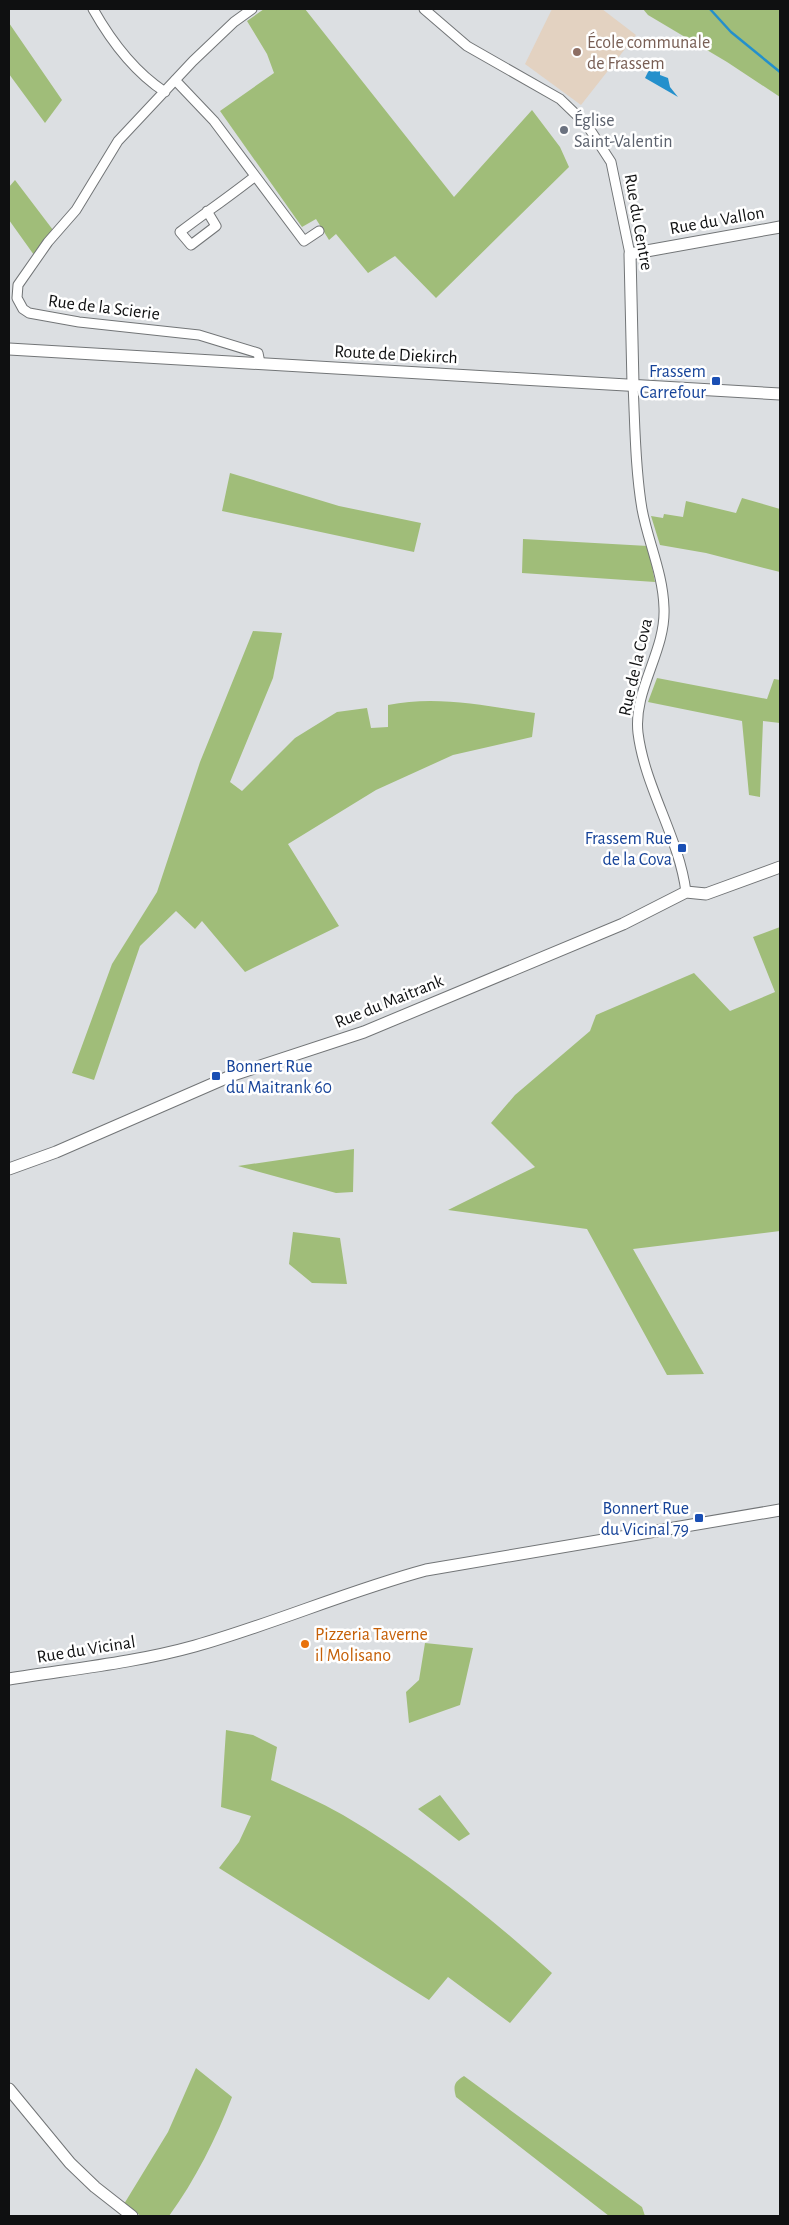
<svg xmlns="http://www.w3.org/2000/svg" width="789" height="2225" viewBox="0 0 789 2225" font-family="'Alegreya Sans',sans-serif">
  <rect width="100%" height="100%" fill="#dcdfe2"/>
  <path fill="#e3d2c1" d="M 552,9 L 602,9 L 636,35 L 581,105 L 525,64 Z"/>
  <path fill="#a0bd79" d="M 264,9 L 305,9 L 454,197 L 532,110 L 560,147 L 569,167 L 436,298 L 395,256 L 368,273 L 336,234 L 329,240 L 316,219 L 302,227 L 220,111 L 274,73 L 267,54 L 247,21 Z
    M 643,9 L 780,9 L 780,97 L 727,62 L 648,15 Z
    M 9,23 L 62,100 L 45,123 L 9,74 Z
    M 15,180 L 53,230 L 34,255 L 9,220 L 9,187 Z
    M 230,473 L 339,506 L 421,523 L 414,552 L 222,511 Z
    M 742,498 L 780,509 L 780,572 L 706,553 L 660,545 L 651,516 L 663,518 L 664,514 L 683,517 L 686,501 L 736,513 Z
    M 523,539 L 648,546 L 655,582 L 522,573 Z
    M 253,631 L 282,633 L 273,678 L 230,782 L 242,791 L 295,738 L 337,712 L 367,708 L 371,728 L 388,727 L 388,705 C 437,695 486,706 535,713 L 532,737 L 453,755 L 376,790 L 288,844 L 339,926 L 245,972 L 202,921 L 195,929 L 176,911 L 140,946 L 94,1080 L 72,1073 L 112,964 L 157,892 L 200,762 Z
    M 657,678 L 767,699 L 774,679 L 780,680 L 780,723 L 763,721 L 760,797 L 749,795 L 742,721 L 648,702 Z
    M 780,927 L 780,1231 L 633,1249 L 704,1374 L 667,1375 L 587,1229 L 448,1210 L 535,1167 L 491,1123 L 515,1095 L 590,1031 L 596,1015 L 694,973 L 730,1011 L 775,992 L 753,937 Z
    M 354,1149 L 353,1192 L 336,1193 L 238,1166 Z
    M 293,1232 L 340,1238 L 347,1284 L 312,1283 L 289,1264 Z
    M 425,1643 L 473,1648 L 460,1705 L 409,1723 L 406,1692 L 419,1680 Z
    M 226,1730 L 253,1735 L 277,1747 L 271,1780 C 295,1791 320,1802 343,1815 C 418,1859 488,1915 552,1973 L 510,2023 L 448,1977 L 429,2000 L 219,1868 L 239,1842 L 251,1816 L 221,1807 Z
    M 440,1795 L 470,1834 L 459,1841 L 418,1809 Z
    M 196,2068 L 232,2097 C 216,2139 195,2180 169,2216 L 141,2216 L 124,2204 L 168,2132 Z
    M 464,2076 L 642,2207 L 645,2216 L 609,2216 L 456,2097 C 453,2086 454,2082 464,2076 Z"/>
  <path fill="#2490cc" d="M 655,66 L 660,70 L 660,75 L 668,78 L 670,87 L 678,97 L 645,78 L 649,70 Z"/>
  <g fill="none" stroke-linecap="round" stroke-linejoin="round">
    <path stroke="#2490cc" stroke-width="2.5" d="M 710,9 L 731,32 L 780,72"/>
    <g stroke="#727577" stroke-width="11">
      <path id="street" d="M 93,9 C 111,41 133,71 165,92
        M 252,9 L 234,22 L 193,61 L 118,141 L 76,210 L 48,242 L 18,285 L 17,298 L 23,309 L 29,313 L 79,322 L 199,335 L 258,353 L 260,363
        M 424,9 L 467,46 L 560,99 L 587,125 L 611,162 L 630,254
        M 175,80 L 214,121 L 304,241 L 319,231
        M 207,211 L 216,226 L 191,245 L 180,232 C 205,213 230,196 254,177
        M 633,384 C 635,425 635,468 642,509 C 648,542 663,573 664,608 C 666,651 633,690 638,733 C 645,788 679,837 686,892"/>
    </g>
    <g stroke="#727577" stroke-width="13">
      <path id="secondary" d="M 9,349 L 780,394
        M 633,384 L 630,254 L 780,227
        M 9,1169 L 56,1152 L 233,1075 L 364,1032 L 623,924 L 686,892 L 706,894 L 780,867
        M 9,1679 C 71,1669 134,1663 195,1646 C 273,1624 348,1591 426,1570 L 780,1510
        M 9,2089 L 70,2163 L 95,2187 L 132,2216"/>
    </g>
    <use href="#street" stroke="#fff" stroke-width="9"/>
    <use href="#secondary" stroke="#fff" stroke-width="11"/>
  </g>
  <circle fill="#8d6e63" stroke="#fff" stroke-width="2" cx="577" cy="52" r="5"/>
  <circle fill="#6b7280" stroke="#fff" stroke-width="2" cx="564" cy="130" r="5"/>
  <g fill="#1a4fb4" stroke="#fff" stroke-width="2">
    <rect x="711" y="376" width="10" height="10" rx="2.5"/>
    <rect x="677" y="843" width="10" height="10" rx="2.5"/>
    <rect x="211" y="1071" width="10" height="10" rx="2.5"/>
    <rect x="694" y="1513" width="10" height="10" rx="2.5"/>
  </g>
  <circle fill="#e8710a" stroke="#fff" stroke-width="2" cx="305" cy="1644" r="5"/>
  <g text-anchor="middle" stroke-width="5" stroke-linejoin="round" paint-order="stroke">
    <g font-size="18" fill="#785e54" stroke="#fff" text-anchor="start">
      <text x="587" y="48">École communale<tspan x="587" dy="21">de Frassem</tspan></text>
    </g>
    <g font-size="18" fill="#5b616d" stroke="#fff" text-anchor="start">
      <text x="574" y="126">Église<tspan x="574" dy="21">Saint-Valentin</tspan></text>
    </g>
    <g font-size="18" fill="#0f1011" stroke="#fff">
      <text transform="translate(717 220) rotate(-10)" y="6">Rue du Vallon</text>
      <text transform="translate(639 222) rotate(80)" y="6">Rue du Centre</text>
      <text transform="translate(104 307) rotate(7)" y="6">Rue de la Scierie</text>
      <text transform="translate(396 354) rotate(3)" y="6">Route de Diekirch</text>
      <text transform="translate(635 667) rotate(-77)" y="6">Rue de la Cova</text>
      <text transform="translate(389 1001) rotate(-22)" y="6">Rue du Maitrank</text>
      <text transform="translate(86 1649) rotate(-9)" y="6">Rue du Vicinal</text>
    </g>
    <g font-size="18" fill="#164399" stroke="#fff" text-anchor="end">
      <text x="706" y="377">Frassem<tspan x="706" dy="21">Carrefour</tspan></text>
      <text x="672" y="844">Frassem Rue<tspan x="672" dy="21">de la Cova</tspan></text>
      <text x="226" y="1072" text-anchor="start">Bonnert Rue<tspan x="226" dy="21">du Maitrank 60</tspan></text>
      <text x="689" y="1514">Bonnert Rue<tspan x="689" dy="21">du Vicinal 79</tspan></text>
    </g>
    <g font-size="18" fill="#c56008" stroke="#fff" text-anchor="start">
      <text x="315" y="1640">Pizzeria Taverne<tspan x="315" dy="21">il Molisano</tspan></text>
    </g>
  </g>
  <rect width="789" height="2225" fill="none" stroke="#0f1011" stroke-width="20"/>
</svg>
